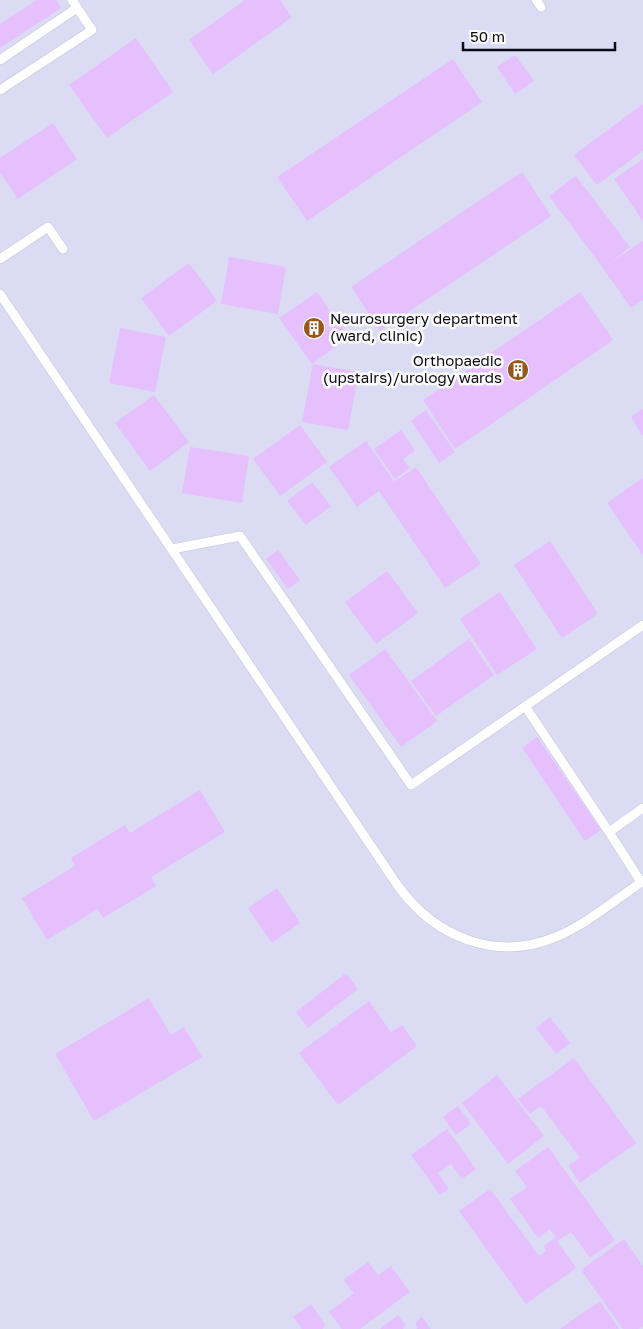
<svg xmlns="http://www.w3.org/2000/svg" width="643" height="1329" viewBox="0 0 643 1329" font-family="'Golos Text',sans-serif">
  <rect width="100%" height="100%" fill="#ececfe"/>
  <path fill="#dbdbf3" d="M 0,0 L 643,0 L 643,1329 L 0,1329 Z"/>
  <path fill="#e5c0fd" d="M 37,0 L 56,0 L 61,8 L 0,48 L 0,24 Z
    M 245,0 L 280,0 L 292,17 L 213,74 L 189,40 Z
    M 136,38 L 173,92 L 107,138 L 69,85 Z
    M 515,55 L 534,81 L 515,94 L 497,67 Z
    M 453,59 L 482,102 L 307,221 L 277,177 Z
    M 643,104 L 643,151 L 597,185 L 574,155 Z
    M 53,123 L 77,159 L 18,199 L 0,173 L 0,158 Z
    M 643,159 L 643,221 L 614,179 Z
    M 522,172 L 551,216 L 380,331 L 351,287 Z
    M 576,176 L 630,247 L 610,263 L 643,241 L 643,300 L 631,308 L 603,268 L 549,196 Z
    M 229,257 L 286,267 L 278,314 L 221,304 Z
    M 189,263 L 217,301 L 169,336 L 141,298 Z
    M 317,292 L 349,337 L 312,364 L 279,318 Z
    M 580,292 L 613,340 L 455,449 L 423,400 Z
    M 120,328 L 166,337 L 155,392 L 109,383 Z
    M 313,364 L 359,372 L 348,430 L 302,422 Z
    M 154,395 L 189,442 L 150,471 L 115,423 Z
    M 643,409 L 643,436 L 631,417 Z
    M 426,410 L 455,452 L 439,463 L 411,421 Z
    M 300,425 L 327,462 L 280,496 L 253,459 Z
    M 401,430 L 415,451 L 403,459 L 410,468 L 395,479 L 374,449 Z
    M 366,441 L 394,481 L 386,487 L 416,467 L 481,564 L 445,588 L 379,491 L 357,507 L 329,467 Z
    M 190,447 L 249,456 L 242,503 L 182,493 Z
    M 643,478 L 643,555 L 607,503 Z
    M 312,482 L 331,506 L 306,525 L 287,501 Z
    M 550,541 L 598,614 L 562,638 L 514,565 Z
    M 278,550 L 300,580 L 288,589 L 266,559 Z
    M 387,571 L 418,613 L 376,644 L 345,602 Z
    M 500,592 L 537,649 L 497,675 L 460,619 Z
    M 469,639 L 494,675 L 436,716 L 411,681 Z
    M 385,649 L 437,721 L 401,747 L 349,675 Z
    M 537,737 L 601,830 L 585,841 L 522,748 Z
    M 200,790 L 225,832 L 151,877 L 156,886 L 103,918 L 98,909 L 47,940 L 22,898 L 75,866 L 71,858 L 125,825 L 130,833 Z
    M 277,888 L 300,923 L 272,943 L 248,908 Z
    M 346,973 L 358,989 L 308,1028 L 296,1012 Z
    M 149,998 L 171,1035 L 184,1027 L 202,1057 L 94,1121 L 55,1054 Z
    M 369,1001 L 391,1032 L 402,1025 L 417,1046 L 338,1105 L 299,1053 Z
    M 550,1017 L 570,1043 L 556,1054 L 536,1028 Z
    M 574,1058 L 636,1143 L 580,1183 L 568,1166 L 580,1158 L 541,1106 L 530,1114 L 518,1099 Z
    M 497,1075 L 544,1136 L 508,1164 L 462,1103 Z
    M 458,1106 L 471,1124 L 456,1135 L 443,1117 Z
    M 447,1129 L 476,1169 L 462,1179 L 451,1164 L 438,1173 L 449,1189 L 440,1195 L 411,1155 Z
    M 548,1147 L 615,1240 L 590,1258 L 571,1232 L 557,1241 L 576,1268 L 526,1304 L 459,1211 L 490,1189 L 539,1256 L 546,1251 L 544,1246 L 556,1237 L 550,1229 L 538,1238 L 510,1199 L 527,1187 L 515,1171 Z
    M 624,1239 L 643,1266 L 643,1326 L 639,1329 L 623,1329 L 581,1270 Z
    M 368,1262 L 378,1275 L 391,1266 L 410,1292 L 360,1329 L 342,1329 L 329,1312 L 354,1293 L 343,1280 Z
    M 600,1301 L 619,1329 L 560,1329 Z
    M 311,1304 L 326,1326 L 322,1329 L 302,1329 L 293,1317 Z
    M 398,1315 L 406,1326 L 403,1329 L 380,1329 Z
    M 422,1317 L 431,1329 L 416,1329 L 418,1327 L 415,1323 Z"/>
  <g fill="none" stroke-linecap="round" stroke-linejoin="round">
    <g stroke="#c3c4d9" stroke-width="10">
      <path id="service" d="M 536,0 L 541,7
        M 0,60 L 77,8
        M 0,90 L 92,30 L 72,0
        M 0,259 L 48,227 L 63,249
        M 0,294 L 398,886 C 435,937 495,962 556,937 C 587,924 615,900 643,881
        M 172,549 L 240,536 L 411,785 L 643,625
        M 525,706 L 609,832 L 641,882
        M 609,832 L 643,808"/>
    </g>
    <use href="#service" stroke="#fff" stroke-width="9"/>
  </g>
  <defs>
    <g id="building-disc" transform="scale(1.125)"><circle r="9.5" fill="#95571b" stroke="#fbfbfb"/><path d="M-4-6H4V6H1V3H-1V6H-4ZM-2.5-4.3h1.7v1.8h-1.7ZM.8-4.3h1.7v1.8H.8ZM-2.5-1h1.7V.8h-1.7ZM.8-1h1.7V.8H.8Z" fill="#fff"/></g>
  </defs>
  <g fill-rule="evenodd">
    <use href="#building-disc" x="314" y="328"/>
    <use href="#building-disc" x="518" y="370"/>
  </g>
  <g text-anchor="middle" stroke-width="5" stroke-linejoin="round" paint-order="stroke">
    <g font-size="15" fill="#0b0a11" stroke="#fbfbfb" text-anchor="start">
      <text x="330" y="324">Neurosurgery department<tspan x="330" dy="17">(ward, clinic)</tspan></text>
      <text x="502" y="366" text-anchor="end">Orthopaedic<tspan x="502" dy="17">(upstairs)/urology wards</tspan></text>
    </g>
  </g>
  <path d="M463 42v8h152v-8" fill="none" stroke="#0b0a11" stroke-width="2.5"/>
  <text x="470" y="42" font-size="15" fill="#0b0a11" stroke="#fbfbfb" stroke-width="4" paint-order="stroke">50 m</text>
</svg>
